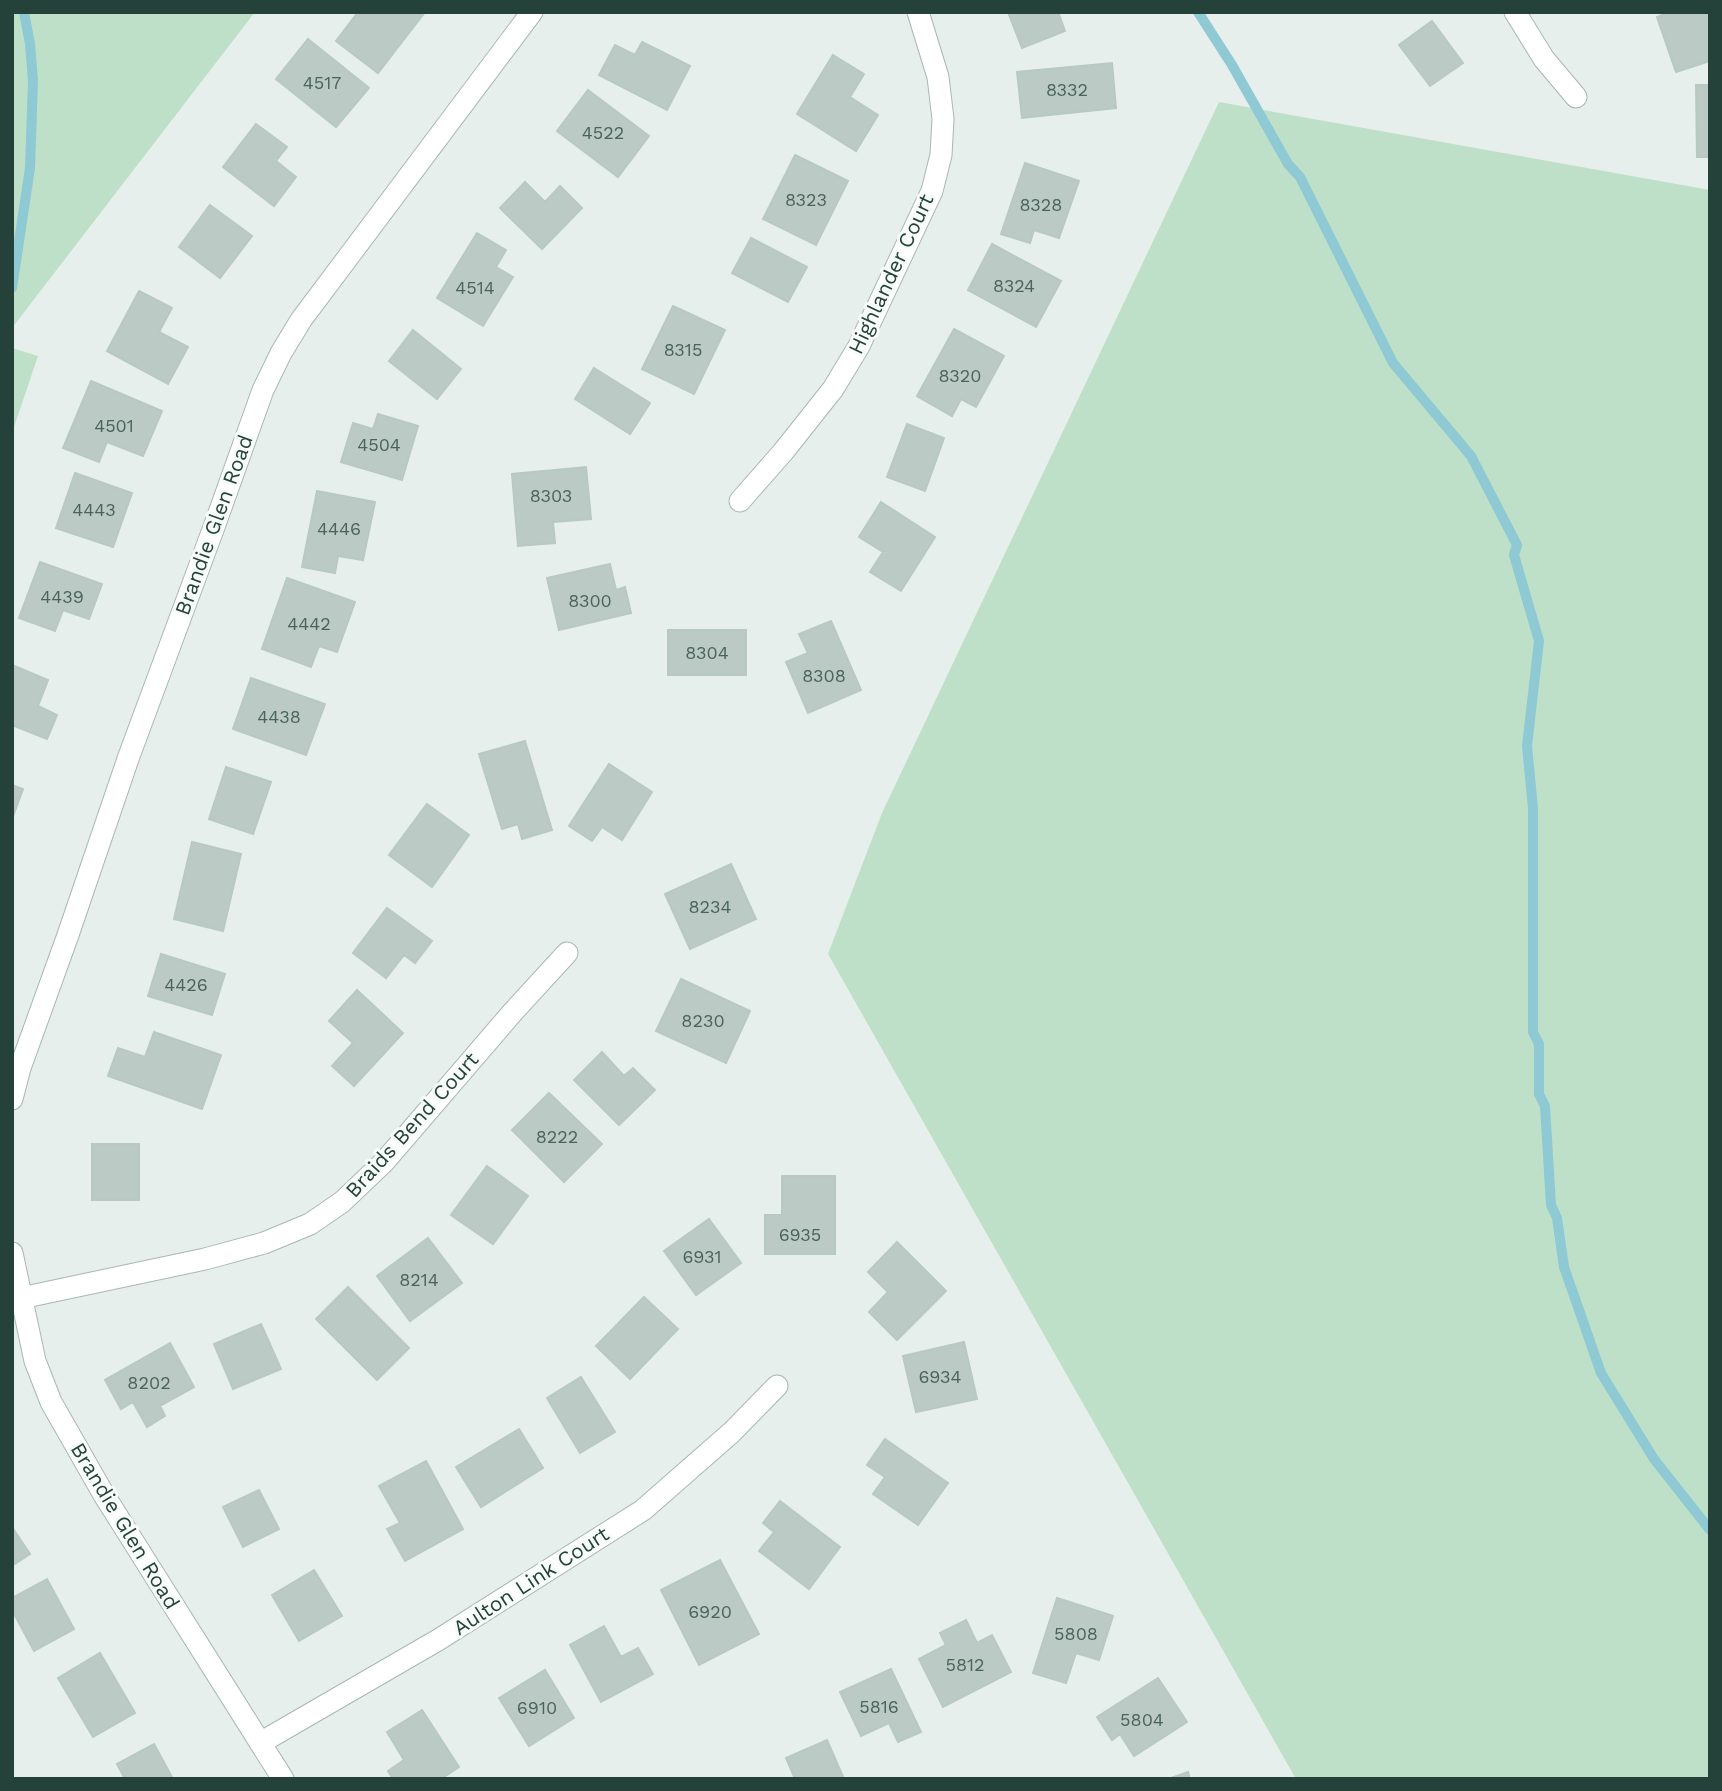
<svg xmlns="http://www.w3.org/2000/svg" width="1722" height="1791" viewBox="0 0 1722 1791" font-family="'Work Sans',sans-serif">
  <rect width="100%" height="100%" fill="#e6efeb"/>
  <path fill="#bfe0c8" d="M 12,12 L 255,12 L 12,328 Z
    M 1219,102 L 1710,190 L 1710,1779 L 1296,1779 L 828,954 L 882,813 Z
    M 12,348 L 38,356 L 12,433 Z"/>
  <g fill="none" stroke-linecap="round" stroke-linejoin="round">
    <path stroke="#8ec9d4" stroke-width="10" d="M 1198,12 L 1232,65 L 1288,164 L 1300,177 L 1393,363 L 1471,456 L 1517,545 L 1514,555 L 1539,641 L 1527,746 L 1533,808 L 1533,1032 L 1539,1044 L 1539,1094 L 1545,1106 L 1551,1205 L 1557,1218 L 1564,1267 L 1601,1373 L 1654,1459 L 1710,1530
      M 12,288 L 30,168 L 33,81 L 30,44 L 24,12"/>
  </g>
  <path fill="#bbcac4" stroke="#b8c9c2" stroke-width="2" d="M 358,12 L 425,12 L 378,73 L 336,41 Z
    M 1008,12 L 1058,12 L 1065,31 L 1022,48 Z
    M 1670,12 L 1710,12 L 1710,61 L 1676,72 L 1657,17 Z
    M 1432,21 L 1463,63 L 1430,86 L 1399,45 Z
    M 308,39 L 369,88 L 336,127 L 276,79 Z
    M 642,42 L 690,66 L 667,110 L 599,75 L 615,45 L 635,55 Z
    M 833,55 L 864,74 L 850,97 L 878,115 L 856,151 L 797,114 Z
    M 1112,63 L 1116,108 L 1022,118 L 1017,72 Z
    M 1696,85 L 1710,85 L 1710,157 L 1697,157 Z
    M 588,90 L 649,136 L 618,177 L 557,131 Z
    M 256,124 L 287,147 L 276,161 L 296,177 L 274,206 L 223,167 Z
    M 795,155 L 848,181 L 816,245 L 763,219 Z
    M 1025,163 L 1079,181 L 1059,238 L 1034,230 L 1030,243 L 1001,234 Z
    M 525,182 L 545,202 L 560,186 L 582,208 L 542,249 L 500,208 Z
    M 210,205 L 252,236 L 220,278 L 179,247 Z
    M 477,233 L 506,250 L 496,267 L 513,277 L 483,326 L 437,298 Z
    M 751,238 L 807,267 L 788,302 L 732,273 Z
    M 992,244 L 1061,281 L 1036,327 L 968,290 Z
    M 139,291 L 172,308 L 159,332 L 188,347 L 168,384 L 107,351 Z
    M 673,306 L 725,330 L 694,394 L 642,369 Z
    M 954,329 L 1004,356 L 976,407 L 961,399 L 952,416 L 917,396 Z
    M 413,330 L 461,369 L 437,399 L 389,361 Z
    M 594,368 L 650,403 L 630,434 L 575,399 Z
    M 91,381 L 162,411 L 143,456 L 107,442 L 99,462 L 63,448 Z
    M 378,414 L 418,426 L 402,480 L 341,462 L 353,423 L 373,429 Z
    M 907,424 L 944,438 L 925,491 L 887,477 Z
    M 586,467 L 591,519 L 553,522 L 555,543 L 518,546 L 512,474 Z
    M 75,473 L 132,493 L 113,547 L 56,528 Z
    M 317,491 L 375,502 L 363,560 L 338,556 L 335,573 L 302,567 Z
    M 881,502 L 935,537 L 901,591 L 870,572 L 883,552 L 859,537 Z
    M 40,562 L 102,584 L 89,619 L 63,610 L 55,631 L 19,618 Z
    M 610,564 L 616,590 L 625,587 L 631,613 L 559,630 L 547,578 Z
    M 287,578 L 355,602 L 337,652 L 319,646 L 311,667 L 262,649 Z
    M 831,621 L 861,690 L 808,713 L 786,662 L 808,653 L 799,634 Z
    M 668,630 L 746,630 L 746,675 L 668,675 Z
    M 12,665 L 48,680 L 38,706 L 57,715 L 47,739 L 12,725 Z
    M 251,678 L 325,704 L 306,755 L 233,729 Z
    M 525,741 L 552,830 L 522,839 L 518,824 L 502,829 L 479,754 Z
    M 609,764 L 652,792 L 622,840 L 602,827 L 592,841 L 569,826 Z
    M 226,767 L 271,782 L 253,834 L 209,819 Z
    M 12,785 L 23,789 L 12,819 Z
    M 427,804 L 469,835 L 432,887 L 389,855 Z
    M 192,842 L 241,854 L 223,931 L 174,919 Z
    M 731,864 L 756,919 L 690,949 L 665,894 Z
    M 387,908 L 432,941 L 415,963 L 404,955 L 386,978 L 353,953 Z
    M 161,954 L 225,974 L 212,1015 L 148,996 Z
    M 681,979 L 750,1011 L 726,1063 L 656,1031 Z
    M 357,990 L 403,1033 L 354,1086 L 332,1066 L 353,1043 L 329,1021 Z
    M 154,1032 L 221,1055 L 202,1109 L 108,1076 L 118,1048 L 145,1057 Z
    M 602,1052 L 624,1076 L 633,1068 L 655,1090 L 619,1125 L 574,1080 Z
    M 549,1093 L 602,1144 L 564,1182 L 512,1130 Z
    M 92,1144 L 139,1144 L 139,1200 L 92,1200 Z
    M 487,1166 L 528,1196 L 493,1244 L 451,1215 Z
    M 782,1176 L 835,1176 L 835,1254 L 765,1254 L 765,1215 L 782,1215 Z
    M 709,1219 L 741,1263 L 696,1295 L 664,1251 Z
    M 428,1238 L 462,1283 L 410,1321 L 377,1276 Z
    M 897,1242 L 946,1291 L 897,1340 L 869,1312 L 888,1292 L 868,1272 Z
    M 348,1287 L 409,1348 L 377,1380 L 316,1319 Z
    M 644,1297 L 678,1329 L 630,1379 L 596,1346 Z
    M 261,1324 L 281,1369 L 233,1389 L 214,1344 Z
    M 964,1342 L 977,1399 L 916,1412 L 903,1356 Z
    M 170,1343 L 194,1387 L 160,1406 L 165,1416 L 147,1427 L 133,1402 L 121,1409 L 105,1380 Z
    M 581,1377 L 615,1432 L 580,1453 L 547,1398 Z
    M 519,1429 L 543,1468 L 481,1507 L 456,1467 Z
    M 885,1439 L 948,1483 L 918,1525 L 873,1494 L 885,1477 L 867,1465 Z
    M 426,1461 L 463,1529 L 405,1561 L 387,1529 L 400,1523 L 379,1486 Z
    M 259,1490 L 279,1529 L 243,1547 L 223,1507 Z
    M 780,1501 L 840,1547 L 809,1589 L 759,1551 L 774,1532 L 763,1523 Z
    M 12,1527 L 30,1554 L 12,1566 Z
    M 720,1560 L 759,1634 L 699,1665 L 661,1590 Z
    M 314,1570 L 342,1616 L 299,1641 L 272,1595 Z
    M 47,1579 L 74,1629 L 34,1651 L 12,1610 L 12,1598 Z
    M 1057,1598 L 1113,1616 L 1099,1660 L 1076,1653 L 1066,1683 L 1033,1673 Z
    M 966,1620 L 977,1643 L 992,1635 L 1011,1672 L 943,1707 L 919,1659 L 946,1645 L 940,1633 Z
    M 604,1626 L 621,1657 L 638,1648 L 653,1674 L 601,1702 L 570,1645 Z
    M 100,1653 L 135,1713 L 93,1737 L 58,1678 Z
    M 891,1669 L 921,1732 L 898,1742 L 889,1723 L 861,1736 L 840,1692 Z
    M 545,1670 L 574,1718 L 529,1746 L 499,1698 Z
    M 1158,1678 L 1187,1722 L 1134,1756 L 1120,1734 L 1112,1740 L 1097,1717 Z
    M 422,1710 L 459,1767 L 441,1779 L 393,1779 L 388,1771 L 404,1760 L 387,1732 Z
    M 827,1740 L 844,1779 L 795,1779 L 786,1758 Z
    M 154,1744 L 173,1779 L 125,1779 L 117,1764 Z
    M 1188,1772 L 1190,1779 L 1168,1779 Z"/>
  <g fill="none" stroke-linecap="round" stroke-linejoin="round">
    <g stroke="#a8b8b2" stroke-width="23">
      <path id="street" d="M 1515,12 L 1544,59 L 1576,97
        M 740,501 L 783,452 L 833,389 L 859,346 L 932,191 L 941,155 L 943,119 L 938,77 L 918,12
        M 12,1099 L 20,1068 L 68,935 L 129,756 L 214,527 L 263,390 L 281,353 L 301,320 L 532,12
        M 12,1253 L 35,1361 L 51,1402 L 104,1495 L 283,1779
        M 21,1298 L 205,1259 L 264,1243 L 310,1224 L 342,1202 L 384,1162 L 512,1013 L 567,953
        M 260,1743 L 438,1640 L 643,1510 L 732,1432 L 777,1386"/>
    </g>
    <use href="#street" stroke="#fff" stroke-width="21"/>
  </g>
  <g text-anchor="middle" stroke-width="6" stroke-linejoin="round" paint-order="stroke">
    <g font-size="18" fill="#4a645c">
      <text x="322" y="89">4517</text>
      <text x="1067" y="96">8332</text>
      <text x="603" y="139">4522</text>
      <text x="806" y="206">8323</text>
      <text x="1041" y="211">8328</text>
      <text x="1014" y="292">8324</text>
      <text x="475" y="294">4514</text>
      <text x="683" y="356">8315</text>
      <text x="960" y="382">8320</text>
      <text x="114" y="432">4501</text>
      <text x="379" y="451">4504</text>
      <text x="551" y="502">8303</text>
      <text x="94" y="516">4443</text>
      <text x="339" y="535">4446</text>
      <text x="62" y="603">4439</text>
      <text x="590" y="607">8300</text>
      <text x="309" y="630">4442</text>
      <text x="707" y="659">8304</text>
      <text x="824" y="682">8308</text>
      <text x="279" y="723">4438</text>
      <text x="710" y="913">8234</text>
      <text x="186" y="991">4426</text>
      <text x="703" y="1027">8230</text>
      <text x="557" y="1143">8222</text>
      <text x="800" y="1241">6935</text>
      <text x="702" y="1263">6931</text>
      <text x="419" y="1286">8214</text>
      <text x="940" y="1383">6934</text>
      <text x="149" y="1389">8202</text>
      <text x="710" y="1618">6920</text>
      <text x="1076" y="1640">5808</text>
      <text x="965" y="1671">5812</text>
      <text x="879" y="1713">5816</text>
      <text x="537" y="1714">6910</text>
      <text x="1142" y="1726">5804</text>
    </g>
    <g font-size="21" fill="#24423a" stroke="#f7fbf9">
      <text transform="translate(891 274) rotate(-65)" y="7">Highlander Court</text>
      <text transform="translate(214 525) rotate(-70)" y="7">Brandie Glen Road</text>
      <text transform="translate(412 1125) rotate(-48)" y="7">Braids Bend Court</text>
      <text transform="translate(125 1526) rotate(59)" y="7">Brandie Glen Road</text>
      <text transform="translate(531 1581) rotate(-33)" y="7">Aulton Link Court</text>
    </g>
  </g>
  <rect width="1722" height="1791" fill="none" stroke="#24423a" stroke-width="28"/>
</svg>
